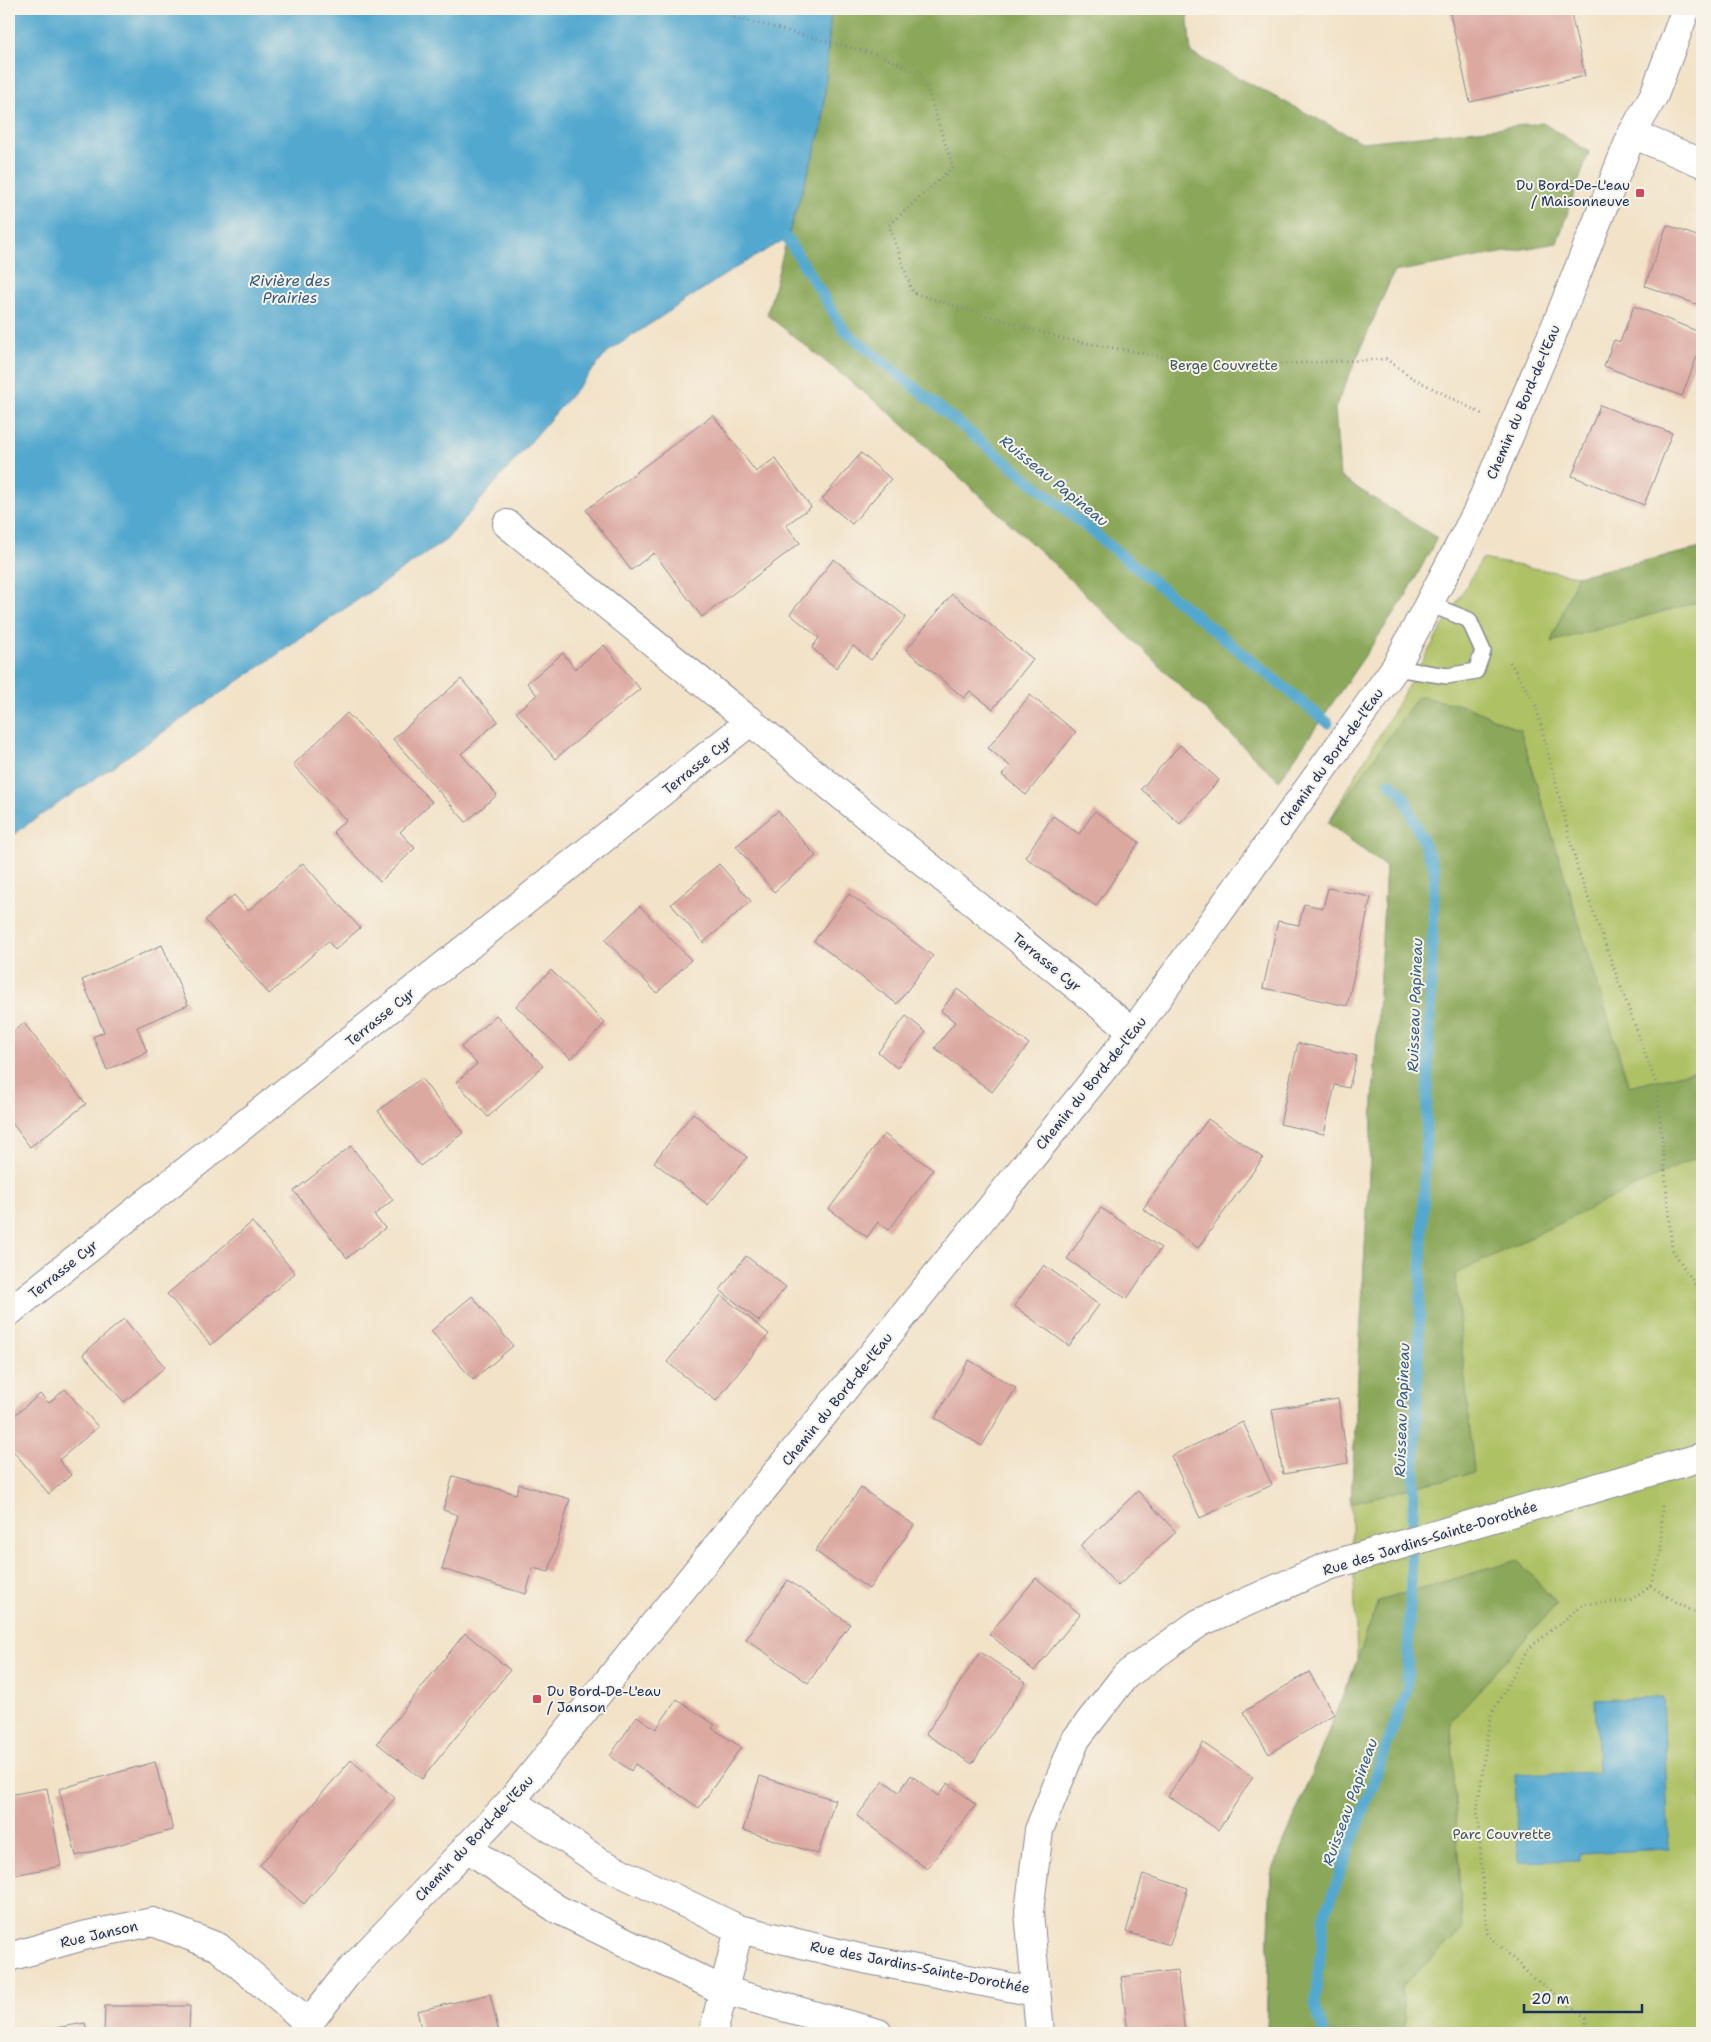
<svg xmlns="http://www.w3.org/2000/svg" width="1711" height="2042" viewBox="0 0 1711 2042" font-family="'Shantell Sans',sans-serif">
  <rect width="100%" height="100%" fill="#f7f3e8"/>
  <filter id="ink" filterUnits="userSpaceOnUse"><feTurbulence type="fractalNoise" baseFrequency=".02" numOctaves="2"/><feDisplacementMap in="SourceGraphic" scale="10" xChannelSelector="R" yChannelSelector="G"/><feConvolveMatrix kernelMatrix="1 2 1 2 8 2 1 2 1" color-interpolation-filters="sRGB"/></filter>
  <filter id="wash" filterUnits="userSpaceOnUse"><feTurbulence type="fractalNoise" baseFrequency=".0096" numOctaves="4" result="noise"/><feDisplacementMap in="SourceGraphic" scale="20" xChannelSelector="R" yChannelSelector="G"/><feGaussianBlur stdDeviation="1.12" result="paint"/><feColorMatrix in="noise" values="0 0 0 0 0 0 0 0 0 0 0 0 0 0 0 0 0 1.4 0 .05"/><feComposite in="paint" operator="in"/></filter>
  <g filter="url(#wash)">
    <rect width="100%" height="100%" fill="#f2e2c7"/>
    <path fill="#afc165" stroke="#657862" d="M 1702,548 L 1702,2033 L 1266,2033 L 1271,1875 L 1357,1660 L 1351,1503 L 1386,867 L 1328,823 L 1482,559 L 1577,576 Z"/>
    <path fill="#8ba75a" stroke="#536b5c" d="M 831,9 L 1187,9 L 1191,53 L 1362,142 L 1543,123 L 1589,152 L 1557,243 L 1394,272 L 1335,408 L 1340,477 L 1437,538 L 1406,596 L 1279,781 L 1054,564 L 890,413 L 767,315 L 787,238 L 822,127 Z
      M 1702,548 L 1702,601 L 1551,642 L 1577,576 Z
      M 1418,696 L 1465,706 L 1520,730 L 1629,1087 L 1702,1069 L 1702,1154 L 1455,1274 L 1474,1472 L 1351,1503 L 1386,867 L 1328,823 Z
      M 1518,1560 L 1557,1604 L 1451,1721 L 1462,1930 L 1402,1986 L 1405,2033 L 1266,2033 L 1271,1875 L 1357,1661 L 1378,1601 Z"/>
    <path fill="#53a8cf" stroke="#376c96" d="M 9,9 L 831,9 L 822,127 L 787,238 L 732,270 L 609,351 L 446,540 L 22,828 L 9,839 Z
      M 1663,1697 L 1669,1849 L 1580,1853 L 1580,1860 L 1518,1862 L 1515,1775 L 1598,1772 L 1595,1700 Z"/>
    <g fill="none" stroke-linecap="round" stroke-linejoin="round">
      <path stroke="#53a8cf" stroke-width="11" d="M 787,238 L 845,331 L 1328,723
        M 1324,2033 L 1315,2004 L 1324,1918 L 1407,1690 L 1435,869 L 1403,795 L 1390,783"/>
    </g>
    <g id="blocks">
      <path fill="#dca9a1" d="M 1449,9 L 1570,9 L 1585,76 L 1470,102 Z
        M 1667,225 L 1702,238 L 1702,306 L 1645,286 Z
        M 1634,306 L 1702,333 L 1702,343 L 1682,396 L 1604,366 L 1614,340 L 1620,342 Z
        M 1600,405 L 1672,433 L 1644,505 L 1572,476 Z
        M 713,415 L 756,472 L 775,458 L 811,507 L 786,525 L 800,543 L 702,617 L 654,553 L 631,570 L 586,510 Z
        M 861,453 L 891,479 L 852,524 L 822,499 Z
        M 834,559 L 906,617 L 871,660 L 853,646 L 836,668 L 812,648 L 819,638 L 790,614 Z
        M 952,594 L 1033,659 L 993,709 L 970,691 L 964,698 L 906,650 Z
        M 604,645 L 640,689 L 555,759 L 516,712 L 537,695 L 527,683 L 563,653 L 575,669 Z
        M 461,679 L 498,721 L 461,754 L 497,795 L 466,822 L 393,739 Z
        M 1030,695 L 1076,732 L 1026,795 L 1002,775 L 1010,766 L 988,748 Z
        M 347,713 L 432,802 L 400,832 L 415,848 L 380,882 L 333,832 L 346,820 L 293,765 Z
        M 1180,745 L 1219,780 L 1180,824 L 1141,789 Z
        M 778,811 L 816,856 L 774,892 L 736,846 Z
        M 1095,811 L 1139,842 L 1096,906 L 1025,857 L 1053,816 L 1079,834 Z
        M 303,863 L 360,928 L 335,950 L 328,941 L 269,994 L 205,920 L 234,895 L 248,911 Z
        M 719,864 L 751,901 L 703,943 L 671,904 Z
        M 1328,888 L 1371,897 L 1347,1006 L 1263,988 L 1278,921 L 1299,925 L 1304,904 L 1323,908 Z
        M 849,894 L 933,956 L 897,1004 L 814,941 Z
        M 640,906 L 691,960 L 657,993 L 605,940 Z
        M 162,945 L 188,1005 L 137,1027 L 147,1052 L 107,1070 L 93,1037 L 104,1032 L 82,980 Z
        M 551,970 L 605,1023 L 571,1059 L 516,1006 Z
        M 957,989 L 1029,1044 L 992,1092 L 935,1048 L 955,1022 L 941,1011 Z
        M 496,1015 L 543,1066 L 488,1117 L 456,1082 L 477,1064 L 461,1047 Z
        M 906,1016 L 926,1032 L 897,1068 L 878,1052 Z
        M 24,1023 L 86,1104 L 30,1147 L 9,1119 L 9,1035 Z
        M 1298,1043 L 1357,1056 L 1349,1088 L 1335,1085 L 1324,1134 L 1280,1124 Z
        M 421,1078 L 463,1133 L 420,1166 L 378,1111 Z
        M 693,1113 L 747,1157 L 708,1205 L 654,1162 Z
        M 1208,1119 L 1263,1158 L 1198,1248 L 1143,1209 Z
        M 884,1134 L 933,1170 L 889,1230 L 878,1222 L 867,1237 L 829,1209 Z
        M 351,1146 L 393,1200 L 374,1215 L 385,1228 L 347,1258 L 294,1191 Z
        M 1101,1208 L 1161,1248 L 1127,1299 L 1067,1259 Z
        M 252,1222 L 295,1273 L 211,1345 L 167,1294 Z
        M 746,1256 L 786,1287 L 759,1321 L 720,1290 Z
        M 1044,1265 L 1099,1305 L 1069,1346 L 1014,1306 Z
        M 721,1295 L 769,1334 L 716,1401 L 667,1362 Z
        M 472,1296 L 513,1346 L 473,1380 L 431,1331 Z
        M 124,1319 L 165,1367 L 124,1402 L 83,1354 Z
        M 969,1360 L 1016,1388 L 982,1446 L 935,1418 Z
        M 65,1389 L 98,1427 L 59,1460 L 71,1475 L 49,1494 L 9,1446 L 9,1420 L 40,1394 L 49,1403 Z
        M 1338,1399 L 1348,1463 L 1283,1474 L 1272,1409 Z
        M 1243,1422 L 1272,1485 L 1200,1518 L 1171,1456 Z
        M 453,1476 L 516,1494 L 519,1484 L 570,1499 L 549,1572 L 533,1568 L 526,1594 L 442,1569 L 458,1515 L 443,1510 Z
        M 861,1488 L 914,1525 L 869,1589 L 815,1551 Z
        M 1138,1491 L 1176,1532 L 1118,1586 L 1080,1546 Z
        M 1036,1578 L 1080,1614 L 1034,1671 L 989,1634 Z
        M 788,1580 L 850,1624 L 808,1683 L 746,1639 Z
        M 465,1633 L 510,1670 L 422,1779 L 377,1743 Z
        M 980,1652 L 1026,1682 L 972,1764 L 926,1734 Z
        M 1309,1672 L 1334,1714 L 1269,1754 L 1243,1712 Z
        M 677,1699 L 715,1725 L 712,1728 L 741,1747 L 699,1808 L 635,1764 L 631,1771 L 610,1756 L 637,1716 L 656,1729 Z
        M 1203,1743 L 1253,1777 L 1218,1830 L 1168,1796 Z
        M 351,1760 L 395,1798 L 304,1904 L 260,1865 Z
        M 155,1762 L 173,1830 L 76,1856 L 59,1789 Z
        M 911,1775 L 938,1796 L 948,1783 L 976,1805 L 927,1869 L 857,1816 L 884,1781 L 899,1792 Z
        M 760,1776 L 835,1800 L 818,1854 L 743,1830 Z
        M 47,1788 L 61,1866 L 9,1876 L 9,1795 Z
        M 1143,1874 L 1188,1888 L 1170,1945 L 1126,1932 Z
        M 1177,1970 L 1185,2033 L 1128,2033 L 1121,1977 Z
        M 490,1994 L 499,2033 L 422,2033 L 417,2011 Z
        M 105,2006 L 190,2006 L 189,2033 L 104,2033 Z
        M 85,2023 L 87,2033 L 31,2033 L 31,2032 Z"/>
    </g>
  </g>
  <g filter="url(#ink)">
    <use href="#blocks" fill-opacity="0" stroke="#868892" stroke-width="1"/>
    <g fill="none" stroke-linecap="round" stroke-linejoin="round">
      <g stroke="#868892" stroke-width="18">
        <path id="service" d="M 1395,668 L 1447,676 L 1476,671 L 1483,651 L 1469,620 L 1429,604"/>
      </g>
      <g stroke="#868892" stroke-width="30">
        <path id="minor" d="M 1632,134 L 1702,163
          M 507,524 L 1133,1032
          M 9,1312 L 751,721
          M 511,1801 L 601,1863 L 739,1929 L 864,1959 L 1035,1992
          M 466,1847 L 557,1909 L 722,1990 L 878,2033
          M 9,1957 L 87,1935 L 153,1922 L 218,1947 L 309,2023
          M 713,2033 L 739,1929
          M 1040,2033 L 1029,1912 L 1039,1830 L 1076,1739 L 1125,1676 L 1199,1623 L 1328,1566 L 1702,1457"/>
      </g>
      <g stroke="#868892" stroke-width="30">
        <path id="tertiary" d="M 301,2033 L 347,1974 L 511,1801 L 1133,1032 L 1395,668 L 1477,512 L 1559,318 L 1632,134 L 1654,95 L 1686,9"/>
      </g>
      <path stroke="#868892" stroke-width="3" stroke-dasharray="1 4" stroke-linecap="butt" d="M 710,11 L 879,55 L 922,74 L 953,167 L 889,225 L 913,293 L 1064,339 L 1218,367 L 1386,359 L 1411,377 L 1482,414
        M 1510,662 L 1536,706 L 1578,870 L 1657,1086 L 1672,1249 L 1702,1295
        M 1650,1586 L 1702,1617
        M 1589,2033 L 1586,2018 L 1531,1976 L 1487,1933 L 1477,1811 L 1490,1717 L 1527,1650 L 1584,1604 L 1629,1601 L 1650,1586 L 1661,1553 L 1662,1504"/>
      <use href="#service" stroke="#fff" stroke-width="15"/>
      <use href="#minor" stroke="#fff" stroke-width="28"/>
      <use href="#tertiary" stroke="#fff" stroke-width="28"/>
    </g>
  </g>
  <g fill="#d1495b" stroke="#f7f3e8" stroke-width="2">
    <rect x="1635" y="188" width="10" height="10" rx="2.5"/>
    <rect x="532" y="1694" width="10" height="10" rx="2.5"/>
  </g>
  <g text-anchor="middle" stroke-width="4" stroke-linejoin="round" paint-order="stroke">
    <g font-size="14" fill="#1b2f5e" stroke="#f7f3e8" text-anchor="end">
      <text x="1630" y="190">Du Bord-De-L'eau<tspan x="1630" dy="16">/ Maisonneuve</tspan></text>
      <text x="547" y="1696" text-anchor="start">Du Bord-De-L'eau<tspan x="547" dy="16">/ Janson</tspan></text>
    </g>
    <g font-size="14" fill="#405460" stroke="#f7f3e8">
      <text x="1224" y="370">Berge Couvrette</text>
      <text x="1502" y="1839">Parc Couvrette</text>
    </g>
    <g font-size="14" fill="#1b2f5e" stroke="#f7f3e8">
      <text transform="translate(1523 402) rotate(-67)" y="5">Chemin du Bord-de-l'Eau</text>
      <text transform="translate(1331 757) rotate(-54)" y="5">Chemin du Bord-de-l'Eau</text>
      <text transform="translate(697 765) rotate(-39)" y="5">Terrasse Cyr</text>
      <text transform="translate(1047 962) rotate(39)" y="5">Terrasse Cyr</text>
      <text transform="translate(380 1017) rotate(-39)" y="5">Terrasse Cyr</text>
      <text transform="translate(1091 1083) rotate(-51)" y="5">Chemin du Bord-de-l'Eau</text>
      <text transform="translate(63 1269) rotate(-39)" y="5">Terrasse Cyr</text>
      <text transform="translate(837 1399) rotate(-51)" y="5">Chemin du Bord-de-l'Eau</text>
      <text transform="translate(1430 1538) rotate(-17)" y="5">Rue des Jardins-Sainte-Dorothée</text>
      <text transform="translate(474 1838) rotate(-47)" y="5">Chemin du Bord-de-l'Eau</text>
      <text transform="translate(99 1934) rotate(-13)" y="5">Rue Janson</text>
      <text transform="translate(920 1967) rotate(11)" y="5">Rue des Jardins-Sainte-Dorothée</text>
    </g>
    <g font-size="15" font-style="italic" fill="#2f5986" stroke="#f7f3e8">
      <text x="290" y="286">Rivière des<tspan x="290" dy="17">Prairies</tspan></text>
      <text transform="translate(1054 481) rotate(39)" y="5">Ruisseau Papineau</text>
      <text transform="translate(1415 1005) rotate(-88)" y="5">Ruisseau Papineau</text>
      <text transform="translate(1402 1410) rotate(-88)" y="5">Ruisseau Papineau</text>
      <text transform="translate(1350 1802) rotate(-70)" y="5">Ruisseau Papineau</text>
    </g>
  </g>
  <rect width="1711" height="2042" fill="none" stroke="#f7f3e8" stroke-width="30"/>
  <path d="M1524 2004v8h118v-8" fill="none" stroke="#1b2f5e" stroke-width="2.5"/>
  <text x="1531" y="2004" font-size="15" fill="#1b2f5e" stroke="#f7f3e8" stroke-width="4" paint-order="stroke">20 m</text>
</svg>
